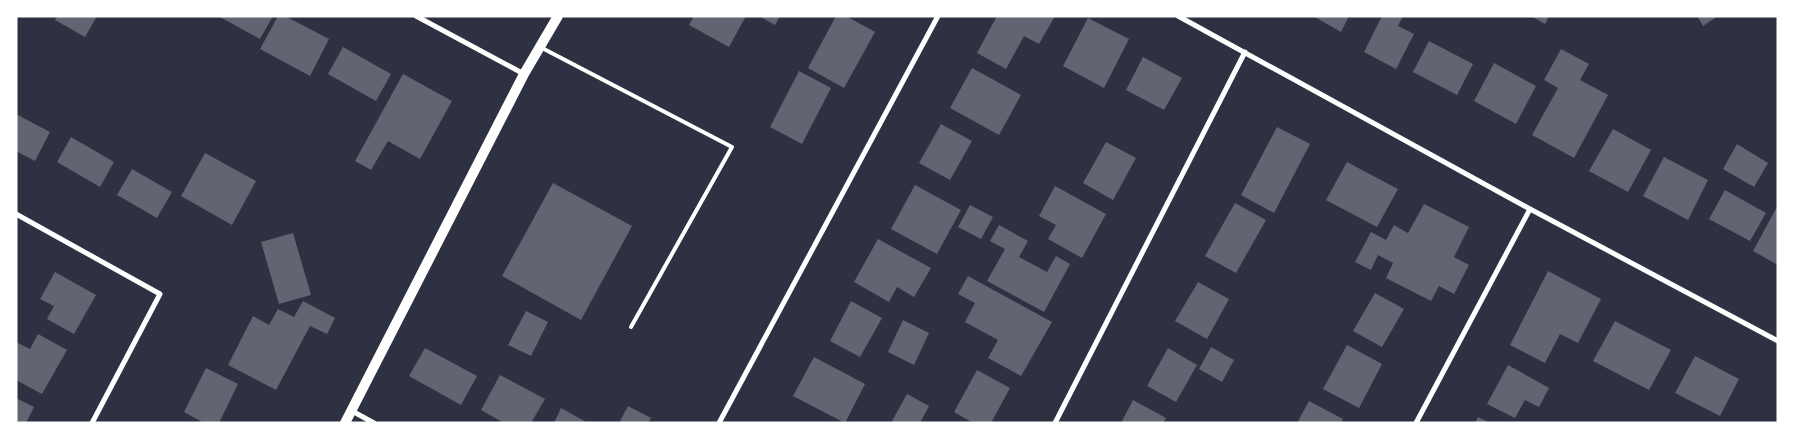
<svg xmlns="http://www.w3.org/2000/svg" width="1794" height="439" viewBox="0 0 1794 439" font-family="Arial,sans-serif">
  <rect width="100%" height="100%" fill="#2d3142"/>
  <path fill="#626471" d="M 57,16 L 97,16 L 85,37 L 55,20 Z
    M 218,16 L 273,16 L 260,39 Z
    M 278,16 L 285,16 L 329,39 L 310,76 L 260,49 Z
    M 694,16 L 746,16 L 729,47 L 689,25 Z
    M 759,16 L 780,16 L 775,25 Z
    M 836,16 L 846,16 L 875,32 L 844,88 L 808,68 Z
    M 997,16 L 1055,16 L 1039,44 L 1024,36 L 1006,69 L 977,53 Z
    M 1313,16 L 1349,16 L 1341,32 Z
    M 1382,16 L 1403,16 L 1398,26 L 1414,34 L 1396,69 L 1364,52 Z
    M 1531,16 L 1549,16 L 1545,24 Z
    M 1697,16 L 1718,16 L 1703,26 Z
    M 1088,18 L 1129,39 L 1104,88 L 1063,66 Z
    M 1429,41 L 1473,64 L 1457,95 L 1413,72 Z
    M 343,47 L 391,74 L 376,101 L 328,74 Z
    M 1561,49 L 1589,64 L 1580,80 L 1608,95 L 1574,158 L 1532,135 L 1558,88 L 1544,80 Z
    M 1143,57 L 1182,78 L 1164,110 L 1126,90 Z
    M 1494,63 L 1536,86 L 1516,124 L 1474,101 Z
    M 972,68 L 1021,95 L 999,135 L 950,108 Z
    M 799,71 L 831,88 L 802,144 L 770,127 Z
    M 403,74 L 452,101 L 420,159 L 388,141 L 371,170 L 355,161 Z
    M 16,114 L 50,132 L 35,161 L 16,151 Z
    M 941,124 L 972,141 L 950,180 L 919,163 Z
    M 1277,127 L 1310,144 L 1274,213 L 1241,195 Z
    M 1613,129 L 1651,150 L 1628,192 L 1589,171 Z
    M 71,137 L 114,162 L 100,187 L 57,162 Z
    M 1106,142 L 1136,158 L 1113,200 L 1083,183 Z
    M 1737,144 L 1768,163 L 1754,187 L 1723,169 Z
    M 205,153 L 256,181 L 232,225 L 181,196 Z
    M 1664,157 L 1708,180 L 1688,220 L 1643,196 Z
    M 1347,162 L 1398,189 L 1377,227 L 1326,200 Z
    M 132,169 L 172,192 L 157,218 L 117,195 Z
    M 553,183 L 632,226 L 581,320 L 502,276 Z
    M 915,185 L 961,210 L 937,254 L 891,229 Z
    M 1055,186 L 1106,214 L 1082,258 L 1048,239 L 1056,225 L 1039,216 Z
    M 1725,190 L 1766,213 L 1750,241 L 1709,219 Z
    M 1235,203 L 1266,220 L 1236,273 L 1205,256 Z
    M 1424,204 L 1469,227 L 1454,257 L 1469,265 L 1454,294 L 1439,286 L 1431,301 L 1386,278 L 1393,263 L 1378,255 L 1371,270 L 1355,262 L 1371,232 L 1386,240 L 1394,225 L 1408,233 Z
    M 970,205 L 993,217 L 981,239 L 958,227 Z
    M 1778,205 L 1778,265 L 1753,251 Z
    M 999,225 L 1028,241 L 1019,257 L 1047,272 L 1056,256 L 1070,264 L 1044,312 L 987,281 L 1005,249 L 990,241 Z
    M 293,233 L 311,295 L 279,304 L 261,242 Z
    M 878,239 L 931,268 L 914,297 L 897,287 L 889,302 L 854,282 Z
    M 1548,271 L 1601,299 L 1578,343 L 1560,334 L 1545,363 L 1510,345 Z
    M 55,272 L 96,295 L 74,334 L 47,319 L 54,306 L 40,299 Z
    M 968,276 L 1052,322 L 1021,376 L 988,358 L 998,340 L 965,322 L 975,303 L 958,294 Z
    M 1198,282 L 1229,299 L 1207,339 L 1175,321 Z
    M 1375,293 L 1404,309 L 1382,347 L 1353,331 Z
    M 303,301 L 335,318 L 327,334 L 310,326 L 276,390 L 228,365 L 253,316 L 269,325 L 278,309 L 294,317 Z
    M 851,301 L 882,318 L 860,357 L 830,341 Z
    M 526,311 L 548,322 L 531,356 L 508,345 Z
    M 903,320 L 929,333 L 914,365 L 888,352 Z
    M 1615,321 L 1671,350 L 1649,390 L 1593,361 Z
    M 38,334 L 67,350 L 42,394 L 16,380 L 16,342 L 30,349 Z
    M 1347,345 L 1382,364 L 1359,408 L 1323,389 Z
    M 1211,347 L 1234,360 L 1222,382 L 1199,369 Z
    M 425,348 L 477,376 L 461,405 L 409,376 Z
    M 1168,348 L 1197,365 L 1176,402 L 1147,386 Z
    M 1695,356 L 1739,379 L 1720,416 L 1675,393 Z
    M 814,357 L 865,384 L 845,423 L 793,396 Z
    M 1508,365 L 1549,388 L 1539,407 L 1525,400 L 1515,418 L 1487,404 Z
    M 206,368 L 238,384 L 219,423 L 204,423 L 184,412 Z
    M 977,370 L 1010,388 L 991,423 L 973,423 L 954,412 Z
    M 500,375 L 545,399 L 531,423 L 504,423 L 481,410 Z
    M 907,394 L 929,406 L 920,423 L 891,423 Z
    M 16,398 L 34,407 L 26,423 L 16,423 Z
    M 1133,400 L 1166,418 L 1163,423 L 1121,423 Z
    M 1309,401 L 1343,419 L 1341,423 L 1297,423 Z
    M 628,406 L 651,418 L 648,423 L 619,423 Z
    M 561,408 L 588,423 L 554,423 Z
    M 1478,417 L 1490,423 L 1475,423 Z"/>
  <g fill="none" stroke-linecap="round" stroke-linejoin="round">
    <path stroke="#fff" stroke-width="4" d="M 542,48 L 732,147 L 631,327"/>
    <path stroke="#fff" stroke-width="5" d="M 416,16 L 524,74
      M 1178,16 L 1530,209 L 1778,341
      M 16,214 L 160,294 L 92,423
      M 352,411 L 374,423
      M 719,423 L 938,16
      M 1055,423 L 1245,52
      M 1416,423 L 1530,209"/>
    <path stroke="#fff" stroke-width="10" d="M 345,423 L 524,74 L 558,16"/>
  </g>
  <rect width="1794" height="439" fill="none" stroke="#ffffff" stroke-width="35"/>
</svg>
